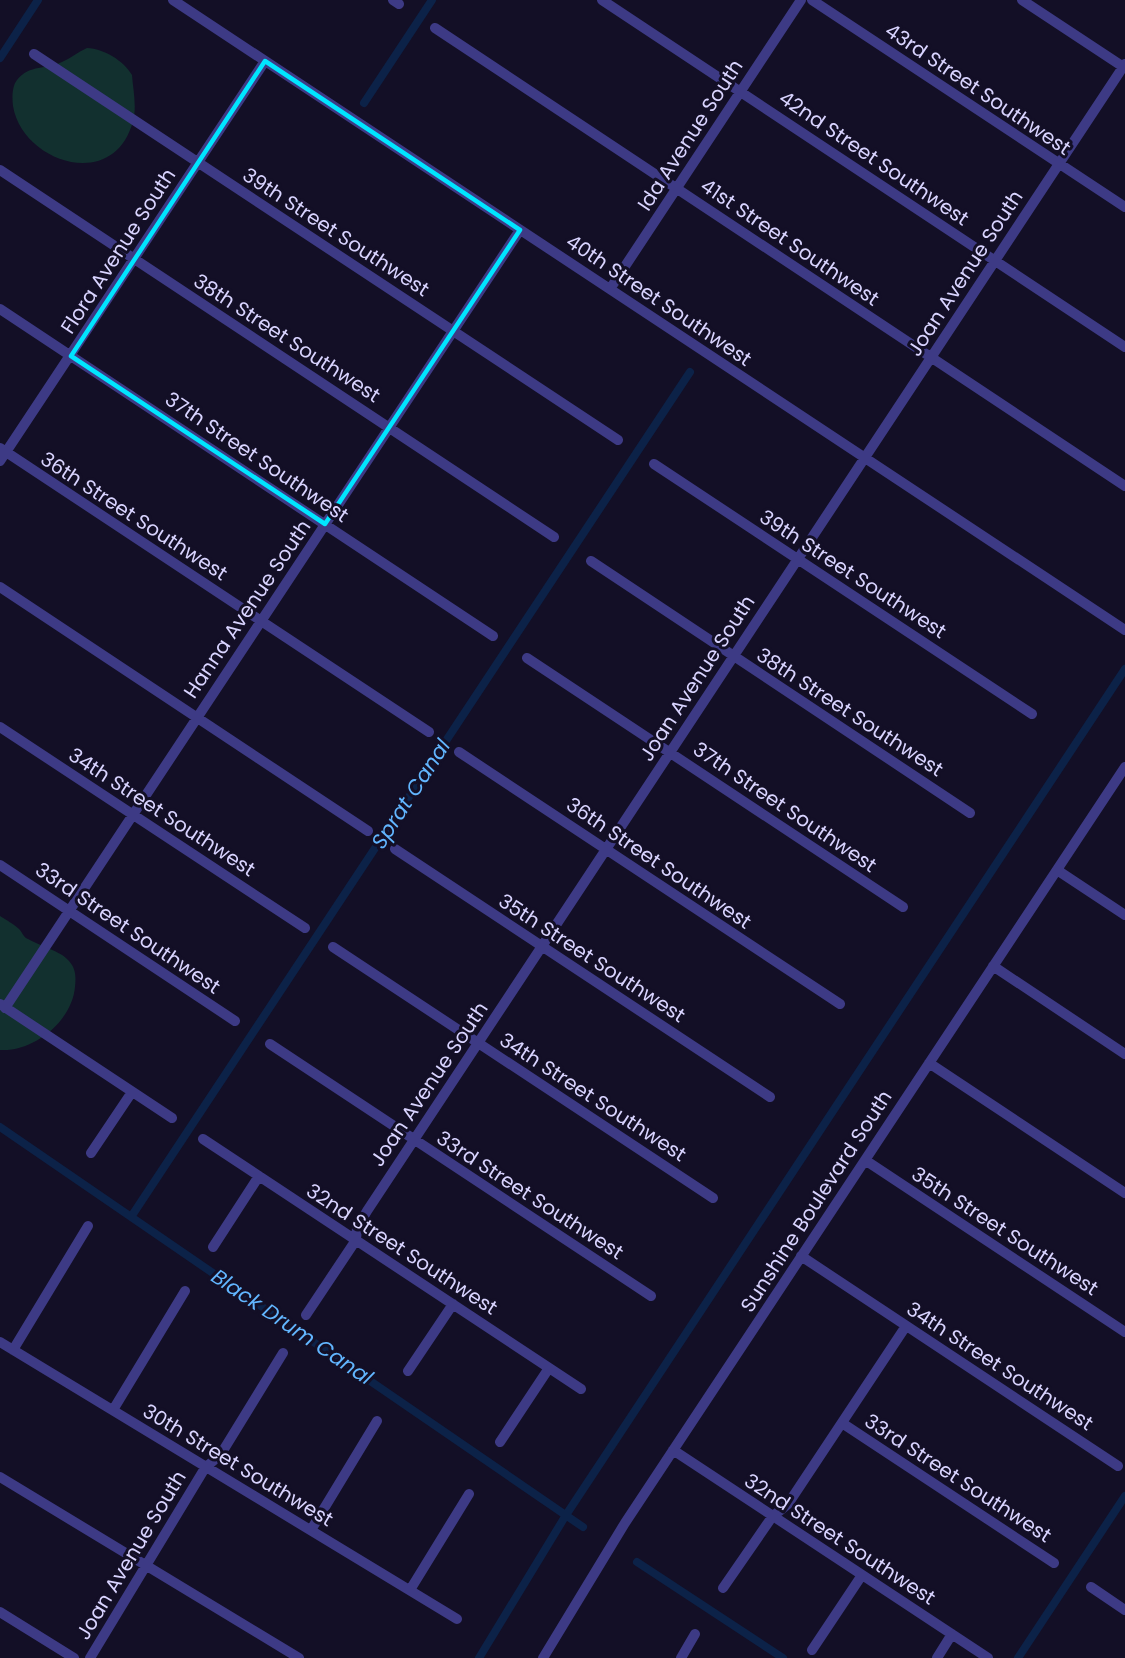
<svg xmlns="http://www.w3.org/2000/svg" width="1125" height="1658" viewBox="0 0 1125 1658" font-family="Poppins,sans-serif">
  <rect width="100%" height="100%" fill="#130f26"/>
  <path fill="#12302f" d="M 87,48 C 104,49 123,60 132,75 C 133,89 137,107 133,121 C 114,193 22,162 13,106 C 12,98 12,86 17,80 C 30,64 46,70 62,62 C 71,58 78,52 87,48 Z
    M 0,916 C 6,920 14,924 19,929 C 23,933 23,937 28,939 C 40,946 61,951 69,961 C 76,969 76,977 75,987 C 72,1021 34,1052 0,1050 Z"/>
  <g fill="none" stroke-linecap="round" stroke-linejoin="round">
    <path stroke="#0c2248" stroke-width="8" d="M 0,58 L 38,0
      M 364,103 L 432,0
      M 0,1127 L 583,1527
      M 131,1217 L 690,372
      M 637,1562 L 783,1658
      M 479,1658 L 566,1515 L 1125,669
      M 1018,1658 L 1125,1496"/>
    <path stroke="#3d3a85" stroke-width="10" d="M 173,0 L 1125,630
      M 393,0 L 399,4
      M 602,0 L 1125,347
      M 812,0 L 1125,207
      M 1022,0 L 1125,68
      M 435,28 L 1125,486
      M 34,54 L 618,440
      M 0,170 L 554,537
      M 610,289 L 801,0
      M 0,309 L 493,636
      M 0,448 L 429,732
      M 0,461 L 265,61
      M 654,464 L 1032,714
      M 591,561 L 970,813
      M 0,587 L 368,831
      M 527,658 L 903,907
      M 0,727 L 305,928
      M 459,752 L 840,1004
      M 395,849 L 770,1097
      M 0,865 L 235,1021
      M 1057,870 L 1125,915
      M 333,947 L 713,1198
      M 993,966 L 1125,1054
      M 0,1004 L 172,1118
      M 5,1008 L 520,230
      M 270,1044 L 651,1296
      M 929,1063 L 1125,1193
      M 203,1139 L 581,1389
      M 91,1153 L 132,1092
      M 865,1160 L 1125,1332
      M 213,1247 L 259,1176
      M 801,1256 L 1118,1466
      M 306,1315 L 356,1240 L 357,1228 L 367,1211 L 1125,64
      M 0,1342 L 457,1619
      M 13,1350 L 88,1226
      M 408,1371 L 453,1304
      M 113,1410 L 185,1291
      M 842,1423 L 1054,1563
      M 500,1442 L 549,1368
      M 673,1450 L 988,1658
      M 0,1477 L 299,1658
      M 311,1530 L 377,1421
      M 1091,1587 L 1125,1610
      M 723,1588 L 772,1517 L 788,1504 L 906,1326
      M 410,1590 L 469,1494
      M 0,1612 L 74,1658
      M 812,1650 L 862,1575
      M 90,1658 L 205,1468 L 221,1454 L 283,1353
      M 543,1658 L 625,1523 L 1125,767
      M 681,1658 L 695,1634
      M 937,1658 L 952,1634"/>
  </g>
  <path fill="none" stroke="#00e5ff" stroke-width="4.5" stroke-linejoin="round" d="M 265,61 L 520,230 L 325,524 L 71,356 Z"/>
  <g text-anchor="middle" stroke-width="6" stroke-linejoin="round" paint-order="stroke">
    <g font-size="20" fill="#d9d4ff" stroke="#130f26">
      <text transform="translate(978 89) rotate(34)" y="7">43rd Street Southwest</text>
      <text transform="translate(690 135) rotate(-57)" y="7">Ida Avenue South</text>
      <text transform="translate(874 158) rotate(34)" y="7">42nd Street Southwest</text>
      <text transform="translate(336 232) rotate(33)" y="7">39th Street Southwest</text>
      <text transform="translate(790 242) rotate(34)" y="7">41st Street Southwest</text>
      <text transform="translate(118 251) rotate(-57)" y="7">Flora Avenue South</text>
      <text transform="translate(965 273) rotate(-57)" y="7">Joan Avenue South</text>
      <text transform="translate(659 300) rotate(34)" y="7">40th Street Southwest</text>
      <text transform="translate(287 338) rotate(33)" y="7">38th Street Southwest</text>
      <text transform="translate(257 457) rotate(34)" y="7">37th Street Southwest</text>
      <text transform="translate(134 516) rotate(33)" y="7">36th Street Southwest</text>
      <text transform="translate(853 574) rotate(33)" y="7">39th Street Southwest</text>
      <text transform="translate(247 609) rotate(-56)" y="7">Hanna Avenue South</text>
      <text transform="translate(697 678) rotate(-57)" y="7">Joan Avenue South</text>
      <text transform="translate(850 712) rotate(33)" y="7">38th Street Southwest</text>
      <text transform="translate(785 807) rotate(34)" y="7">37th Street Southwest</text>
      <text transform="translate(162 812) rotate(33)" y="7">34th Street Southwest</text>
      <text transform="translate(659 863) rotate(34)" y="7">36th Street Southwest</text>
      <text transform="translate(128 928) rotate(34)" y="7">33rd Street Southwest</text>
      <text transform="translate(592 958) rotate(33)" y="7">35th Street Southwest</text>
      <text transform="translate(429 1084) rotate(-56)" y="7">Joan Avenue South</text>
      <text transform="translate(593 1097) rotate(33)" y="7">34th Street Southwest</text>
      <text transform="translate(530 1195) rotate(33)" y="7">33rd Street Southwest</text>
      <text transform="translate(816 1201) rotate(-57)" y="7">Sunshine Boulevard South</text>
      <text transform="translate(1005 1231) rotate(33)" y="7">35th Street Southwest</text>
      <text transform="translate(402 1249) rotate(33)" y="7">32nd Street Southwest</text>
      <text transform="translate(1000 1366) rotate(33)" y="7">34th Street Southwest</text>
      <text transform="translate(238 1465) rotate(31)" y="7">30th Street Southwest</text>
      <text transform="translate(958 1478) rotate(33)" y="7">33rd Street Southwest</text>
      <text transform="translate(840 1539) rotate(33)" y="7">32nd Street Southwest</text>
      <text transform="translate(131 1555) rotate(-59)" y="7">Joan Avenue South</text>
    </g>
    <g font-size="21" font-style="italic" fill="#62b6ff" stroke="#130f26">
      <text transform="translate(411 794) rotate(-57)" y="7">Sprat Canal</text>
      <text transform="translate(292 1327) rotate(34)" y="7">Black Drum Canal</text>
    </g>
  </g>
</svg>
